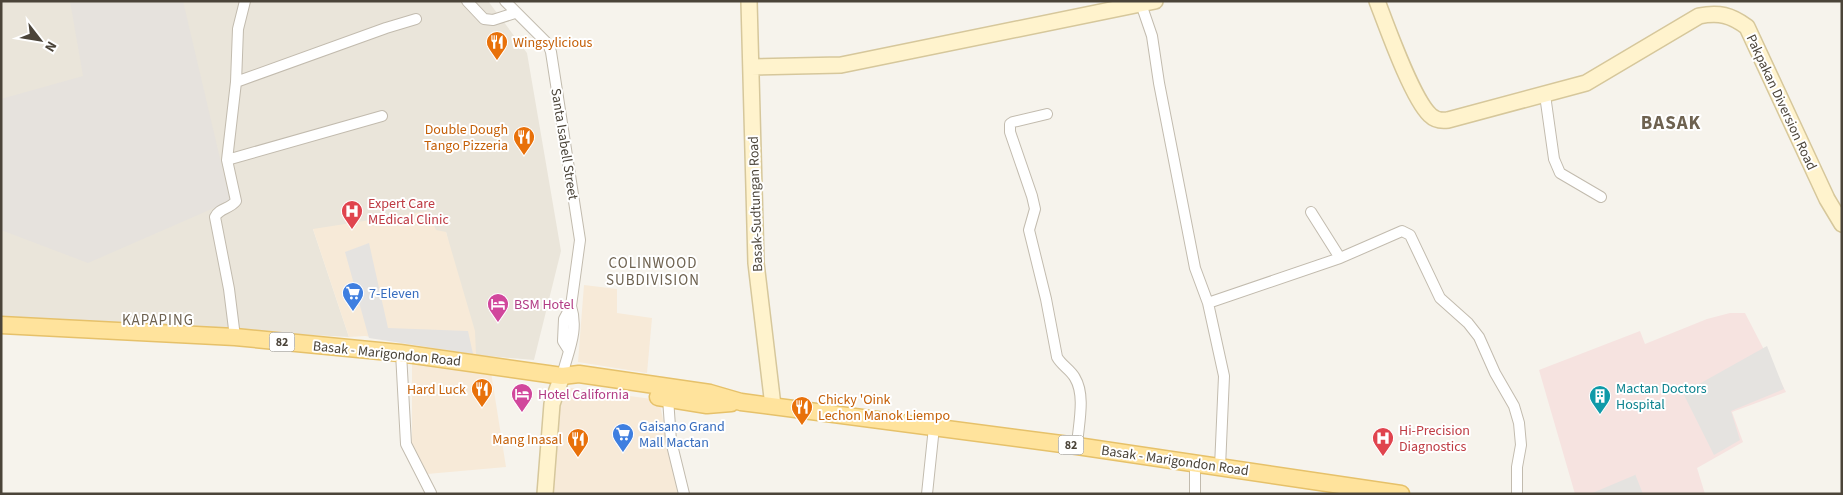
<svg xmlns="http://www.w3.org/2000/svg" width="1843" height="495" viewBox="0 0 1843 495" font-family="'Source Sans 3',sans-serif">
  <rect width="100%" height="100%" fill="#f6f3ec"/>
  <path fill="#eae5da" d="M 1,1 L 488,1 L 527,53 L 561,251 L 534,360 L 476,355 L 446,232 L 313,229 L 349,337 L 1,318 Z"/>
  <path fill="#f7ead8" d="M 428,211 L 436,230 L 446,232 L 475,331 L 476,355 L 365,336 L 349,337 L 313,229 Z
    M 584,285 L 617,289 L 617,313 L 652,318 L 647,373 L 578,362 Z
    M 412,363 L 491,372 L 506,467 L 427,474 L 412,445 Z
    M 571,388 L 659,400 L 678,494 L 553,494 L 558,409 Z"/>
  <path fill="#e6e2dd" d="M 70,1 L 183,1 L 230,201 L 88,263 L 1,230 L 1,99 L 83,76 Z"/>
  <path fill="#f6e3e0" d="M 1730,313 L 1745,313 L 1786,392 L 1732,412 L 1743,442 L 1697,468 L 1705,494 L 1575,494 L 1539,370 L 1640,331 L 1645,344 L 1707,319 Z"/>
  <path fill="#e5e3e0" d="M 369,243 L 388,328 L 468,331 L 473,354 L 369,338 L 345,252 Z
    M 1767,346 L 1784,389 L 1731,411 L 1740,440 L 1714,455 L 1683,393 Z
    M 1635,474 L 1643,494 L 1590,494 L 1635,475 Z"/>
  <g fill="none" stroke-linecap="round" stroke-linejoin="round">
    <g stroke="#c2bbae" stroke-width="12">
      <path id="street" d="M 467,1 L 484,19 L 493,20 L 515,13
        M 505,1 L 548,44 L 551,52 L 580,240 L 571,306 L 564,319 L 563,341 L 568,349
        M 1140,1 L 1152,36 L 1159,83 L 1195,268 L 1208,303 L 1224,376 L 1220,467
        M 236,82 L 386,28 L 416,19
        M 1545,95 L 1554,159 L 1560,173 L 1601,197
        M 1047,114 L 1013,122 L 1010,124 L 1010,132 L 1032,196 L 1035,209 L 1029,230 L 1046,299 L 1057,357 C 1061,365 1071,370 1075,378 C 1086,396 1078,426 1077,446
        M 227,160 L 382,116
        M 1311,212 L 1340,258
        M 1208,303 L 1340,258 L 1402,231 L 1410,235 L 1440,298 L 1468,323 L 1479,337 L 1495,373 L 1514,406 L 1519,423 L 1521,445 L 1517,467 L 1517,494
        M 235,337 L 229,289 L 215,217 C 219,208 230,209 236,201 L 227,160 L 236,82 L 238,29 L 245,1
        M 401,353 L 406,444 L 431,493
        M 562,376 C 568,351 579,331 571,306
        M 668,398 L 671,441 L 684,494
        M 1195,462 L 1195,494
        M 927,494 L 934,427"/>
    </g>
    <g stroke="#d6c79b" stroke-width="18">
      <path id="secondary" d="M 749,1 L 756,263 L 773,406
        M 1377,1 C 1387,27 1412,98 1430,115 C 1435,120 1441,121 1448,120 L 1586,83 L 1699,16 C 1719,12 1731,15 1747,27 L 1827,199 L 1842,224
        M 751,67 L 841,65 L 1155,1
        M 545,494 L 552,404 L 562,376"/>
    </g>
    <g stroke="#e6c16a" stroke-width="19">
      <path id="primary" d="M 1,325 L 235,337 L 400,353 L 562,376 L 579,374 L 710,393 L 741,402 L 1077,446 L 1401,494
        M 658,397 L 707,405 L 731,403"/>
    </g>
    <use href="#street" stroke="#fff" stroke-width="10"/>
    <use href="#secondary" stroke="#fff3cd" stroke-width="15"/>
    <use href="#primary" stroke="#ffe39c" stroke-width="16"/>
  </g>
  <defs>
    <g id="restaurant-pin" transform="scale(1.125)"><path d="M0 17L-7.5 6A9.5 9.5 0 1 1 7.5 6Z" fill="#e8710a" stroke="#fff"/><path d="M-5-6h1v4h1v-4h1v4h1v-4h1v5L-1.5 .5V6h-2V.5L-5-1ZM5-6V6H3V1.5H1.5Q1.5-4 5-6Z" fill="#fff"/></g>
    <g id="hospital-pin" transform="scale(1.125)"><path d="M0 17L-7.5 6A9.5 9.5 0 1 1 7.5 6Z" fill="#e0444e" stroke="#fff"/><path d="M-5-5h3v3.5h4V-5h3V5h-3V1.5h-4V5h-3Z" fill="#fff"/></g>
    <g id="supermarket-pin" transform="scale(1.125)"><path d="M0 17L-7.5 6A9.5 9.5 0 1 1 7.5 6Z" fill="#3f7fe0" stroke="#fff"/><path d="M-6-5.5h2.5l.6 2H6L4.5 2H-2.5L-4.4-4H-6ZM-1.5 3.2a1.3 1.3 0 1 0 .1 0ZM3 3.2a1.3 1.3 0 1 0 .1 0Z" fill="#fff"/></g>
    <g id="hotel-pin" transform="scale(1.125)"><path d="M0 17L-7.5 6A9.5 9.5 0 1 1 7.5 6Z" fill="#d1479c" stroke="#fff"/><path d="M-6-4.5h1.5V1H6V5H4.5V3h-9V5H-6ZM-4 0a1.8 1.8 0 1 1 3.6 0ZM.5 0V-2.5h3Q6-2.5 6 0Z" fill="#fff"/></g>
    <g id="building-pin" transform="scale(1.125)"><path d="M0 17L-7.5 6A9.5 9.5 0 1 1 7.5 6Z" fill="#0f9aa8" stroke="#fff"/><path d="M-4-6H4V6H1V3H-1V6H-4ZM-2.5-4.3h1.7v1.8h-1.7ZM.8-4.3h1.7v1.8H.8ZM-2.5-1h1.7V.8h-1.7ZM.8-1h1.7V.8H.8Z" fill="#fff"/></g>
  </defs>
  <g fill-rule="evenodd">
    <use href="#restaurant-pin" x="497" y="42"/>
    <use href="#restaurant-pin" x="524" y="137"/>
    <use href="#hospital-pin" x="352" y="211"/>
    <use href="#supermarket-pin" x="353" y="293"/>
    <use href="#hotel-pin" x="498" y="304"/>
    <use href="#restaurant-pin" x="482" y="389"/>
    <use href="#hotel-pin" x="522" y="394"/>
    <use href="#building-pin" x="1600" y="396"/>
    <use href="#restaurant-pin" x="802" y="407"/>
    <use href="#supermarket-pin" x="623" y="434"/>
    <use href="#hospital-pin" x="1383" y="438"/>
    <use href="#restaurant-pin" x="578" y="439"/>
  </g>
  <g text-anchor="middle" stroke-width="4" stroke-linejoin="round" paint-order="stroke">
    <g fill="#fff" stroke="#817c74" stroke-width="1">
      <rect x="269.5" y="332.5" width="25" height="19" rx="4"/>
      <rect x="1058.5" y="435.5" width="25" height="19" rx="4"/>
    </g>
    <g font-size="12" font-weight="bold" fill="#4b4439">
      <text x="282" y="346">82</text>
      <text x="1071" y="449">82</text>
    </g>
    <g font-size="14" fill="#c56008" stroke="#fff" text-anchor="end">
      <text x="513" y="47" text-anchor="start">Wingsylicious</text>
      <text x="508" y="134">Double Dough<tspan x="508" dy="16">Tango Pizzeria</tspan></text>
      <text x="466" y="394">Hard Luck</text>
      <text x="818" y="404" text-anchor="start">Chicky 'Oink<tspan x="818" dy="16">Lechon Manok Liempo</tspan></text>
      <text x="562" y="444">Mang Inasal</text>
    </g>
    <g font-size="14" fill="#4b4439" stroke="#fff">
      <text transform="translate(1782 102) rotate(65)" y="5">Pakpakan Diversion Road</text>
      <text transform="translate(565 144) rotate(81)" y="5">Santa Isabell Street</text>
      <text transform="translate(755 204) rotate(-92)" y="5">Basak-Sudtungan Road</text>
      <text transform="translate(387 353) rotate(6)" y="5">Basak - Marigondon Road</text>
      <text transform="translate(1175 460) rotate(8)" y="5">Basak - Marigondon Road</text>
    </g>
    <g font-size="14" fill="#be3a42" stroke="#fff" text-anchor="start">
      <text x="368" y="208">Expert Care<tspan x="368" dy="16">MEdical Clinic</tspan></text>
      <text x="1399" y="435">Hi-Precision<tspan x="1399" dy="16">Diagnostics</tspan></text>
    </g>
    <g font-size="14" fill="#366cbe" stroke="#fff" text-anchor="start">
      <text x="369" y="298">7-Eleven</text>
      <text x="639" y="431">Gaisano Grand<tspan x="639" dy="16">Mall Mactan</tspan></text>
    </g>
    <g font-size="14" fill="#b23c85" stroke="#fff" text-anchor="start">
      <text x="514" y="309">BSM Hotel</text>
      <text x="538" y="399">Hotel California</text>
    </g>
    <g font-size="14" fill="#0d838f" stroke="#fff" text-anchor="start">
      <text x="1616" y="393">Mactan Doctors<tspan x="1616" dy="16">Hospital</tspan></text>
    </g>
    <g font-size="15" letter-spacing="1" fill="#6e6250" stroke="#fff">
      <text x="653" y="268">COLINWOOD<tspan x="653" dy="17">SUBDIVISION</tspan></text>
      <text x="158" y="325">KAPAPING</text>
    </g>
    <g font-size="19" font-weight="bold" letter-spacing="1" fill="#6e6250" stroke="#fff">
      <text x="1671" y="129">BASAK</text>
    </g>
  </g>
  <rect width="1843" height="495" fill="none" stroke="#4b4439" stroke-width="5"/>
  <g transform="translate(40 40) rotate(121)" stroke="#ffffff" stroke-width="4" paint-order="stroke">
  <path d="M0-4L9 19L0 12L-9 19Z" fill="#4b4439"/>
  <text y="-8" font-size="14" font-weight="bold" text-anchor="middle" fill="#4b4439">N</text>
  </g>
</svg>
